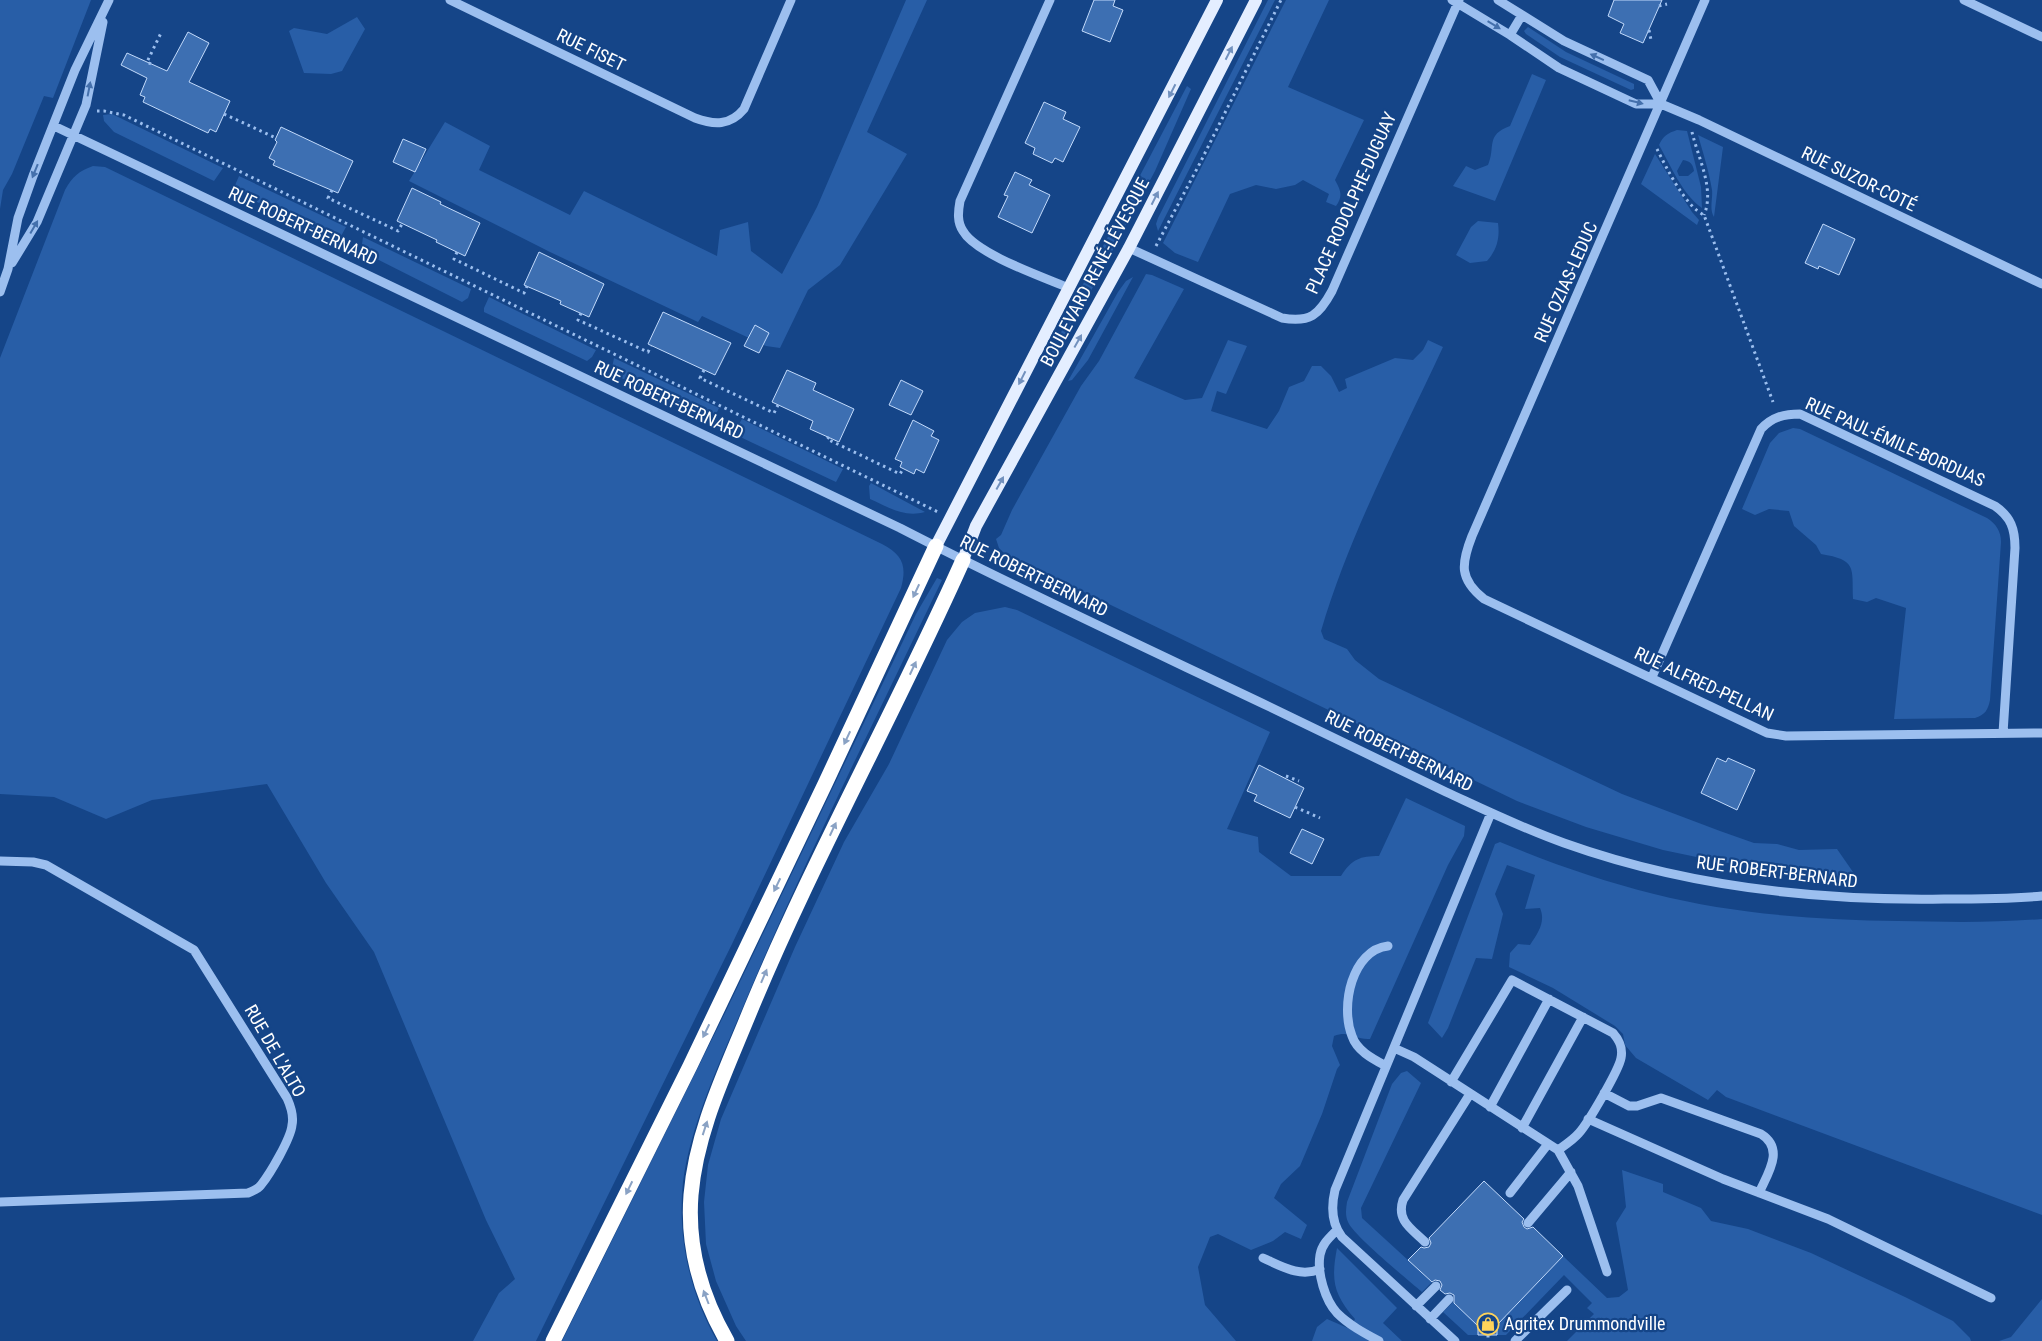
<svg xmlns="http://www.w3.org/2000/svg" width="2042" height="1341" viewBox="0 0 2042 1341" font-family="'Roboto Condensed',sans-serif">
  <rect width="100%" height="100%" fill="#154588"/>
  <path fill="#285ea7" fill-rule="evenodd" d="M 0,0 L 91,0 L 53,98 L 44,96 L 12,174 L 3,190 L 0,209 Z
    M 906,0 L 927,0 L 867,132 L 907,154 L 840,265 L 808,290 L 780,348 L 766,346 L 702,316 L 698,322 L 550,252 L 409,181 L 445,122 L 490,146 L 479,170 L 570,215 L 584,191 L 717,256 L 720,230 L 748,222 L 751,251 L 782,274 L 817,207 Z
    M 1268,0 L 1275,0 L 1158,231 L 1156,224 L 1158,218 Z
    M 1286,0 L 1329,0 L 1288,87 L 1364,120 L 1335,180 C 1341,191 1343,196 1336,206 L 1326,202 L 1329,194 L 1303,180 L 1295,185 L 1276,189 L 1256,185 L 1230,194 L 1198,262 L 1175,253 L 1163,243 Z
    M 357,17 L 365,29 L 342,71 L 331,74 L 304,73 L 289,31 L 294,28 L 327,34 Z
    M 1528,27 L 1566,52 L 1634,84 L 1634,89 L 1631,90 L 1560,57 L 1526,34 L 1524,31 Z
    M 1532,74 L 1546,80 L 1495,201 L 1453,186 L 1466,166 L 1475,170 L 1488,165 C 1496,147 1485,135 1510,126 Z
    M 1187,86 L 1191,89 L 1155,171 L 1054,360 L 1050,357 L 1081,288 Z
    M 112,114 L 223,168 L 214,181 L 114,132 L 104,121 L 103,115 Z
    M 1677,130 L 1687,131 L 1701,187 L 1702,208 C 1682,194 1671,166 1659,145 C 1663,136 1668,133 1677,130 ZM 1683,160 C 1690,161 1693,164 1694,171 L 1688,176 L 1679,176 L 1677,171 Z
    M 1698,135 L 1723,147 L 1714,217 C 1709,209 1713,199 1712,190 C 1709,171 1703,153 1698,135 Z
    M 1655,154 L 1692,212 L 1699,220 L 1697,225 L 1641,184 Z
    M 93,166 L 105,167 L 882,544 C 903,555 907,566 901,588 L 732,944 L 536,1341 L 473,1341 L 499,1293 L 515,1279 L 486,1220 L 374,952 L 326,883 L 267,784 L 152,800 L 106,819 L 54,797 L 0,794 L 0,358 L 65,190 C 72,177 79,171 93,166 Z
    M 239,176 L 346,227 L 340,238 L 336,241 L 233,190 Z
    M 1478,221 L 1498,223 C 1500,238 1497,250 1487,261 L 1470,263 L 1456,255 L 1471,227 Z
    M 363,237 L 471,289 L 468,298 L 462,302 L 361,251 Z
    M 1146,274 L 1152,275 L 1184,289 L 1134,378 L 1185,400 L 1202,398 L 1228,340 L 1247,346 L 1226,394 L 1217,391 L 1211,411 L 1267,429 L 1279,411 L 1289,387 L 1304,381 L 1312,366 L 1321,366 L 1331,376 L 1339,392 L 1347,388 L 1345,379 L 1395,358 L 1413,360 L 1423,350 L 1428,340 L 1443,347 C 1400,440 1350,532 1321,631 L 1324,639 L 1347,649 L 1355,660 L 1379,679 L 1622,794 L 1720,831 L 1754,843 L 1777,844 L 1799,850 L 1837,849 L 1853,872 L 1852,877 L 1798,875 L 1706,859 L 1663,850 L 1586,827 L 1517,801 L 1005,554 L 999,548 L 996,539 L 1001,535 L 1012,510 L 1081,386 L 1099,361 Z
    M 1133,277 L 1088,360 L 1072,380 L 1068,381 L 1118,292 L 1126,281 Z
    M 489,297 L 596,350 L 592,357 L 587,361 L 484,312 L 484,308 Z
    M 614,358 L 719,408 L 712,422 L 611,373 Z
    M 742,419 L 843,469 L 836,482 L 736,435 L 736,429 Z
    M 1793,428 L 1800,429 L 1987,518 C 1996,524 2001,531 2001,542 L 1990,700 C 1988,710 1985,715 1975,718 L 1894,719 L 1906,608 L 1876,598 L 1867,602 L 1853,599 C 1852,567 1857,560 1821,554 L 1816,545 L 1794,526 L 1789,511 L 1769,509 L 1755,515 L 1742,509 L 1770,443 L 1779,433 Z
    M 871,483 L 925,512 C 904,518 888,507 870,499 L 869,486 Z
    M 937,578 L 942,580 C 876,718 807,855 748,995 C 724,1053 691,1121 683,1182 C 677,1238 690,1293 717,1341 L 562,1341 L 726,1011 L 916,614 Z
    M 1005,607 L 1017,610 L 1270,732 L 1227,829 L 1258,837 L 1259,852 L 1291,876 L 1341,876 C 1352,859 1360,856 1379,856 L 1406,798 L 1465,826 L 1464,836 L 1448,865 L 1370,1039 C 1355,1040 1350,1030 1334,1036 L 1332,1046 L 1340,1065 L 1337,1069 L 1322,1114 L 1300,1166 L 1281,1184 L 1274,1198 L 1307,1225 L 1301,1239 L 1285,1232 L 1273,1241 L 1251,1250 L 1218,1234 L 1210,1237 L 1198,1267 L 1205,1305 L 1236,1341 L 746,1341 L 736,1326 L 716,1281 L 706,1244 L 704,1202 L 708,1165 L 721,1119 L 795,947 L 844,842 L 889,764 L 947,640 L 962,622 L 975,613 Z
    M 1500,842 C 1550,863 1601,881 1654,894 C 1733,914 1817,920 1898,921 C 1946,922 1994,923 2042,919 L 2042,1215 L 1726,1097 L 1717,1090 L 1708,1100 L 1636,1058 L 1625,1045 L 1623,1034 L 1615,1026 L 1553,988 L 1509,967 L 1510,953 L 1518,944 L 1530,945 C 1538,933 1546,922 1540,908 L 1525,909 L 1535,875 L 1507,865 L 1495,894 L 1503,914 L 1492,959 L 1476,958 L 1448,1028 L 1442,1038 L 1428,1023 L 1495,844 Z
    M 1407,1071 L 1421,1083 L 1361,1208 L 1362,1218 L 1432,1282 L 1422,1292 C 1408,1280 1353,1235 1348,1222 C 1345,1215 1346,1209 1347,1202 L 1392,1084 L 1401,1073 Z
    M 1622,1170 L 1663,1184 L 1663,1192 L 1701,1208 L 1711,1221 L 1748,1229 L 1811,1253 L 1905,1297 L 1953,1321 L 1970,1338 L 1971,1341 L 1567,1341 L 1594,1314 L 1587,1308 L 1592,1303 L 1564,1275 L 1506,1335 L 1497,1335 L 1497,1325 L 1563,1256 L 1607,1298 L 1619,1297 L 1628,1290 L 1616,1223 L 1626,1207 Z
    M 1337,1248 L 1397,1308 L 1383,1323 L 1402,1341 L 1312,1341 L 1317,1327 L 1327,1319 L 1350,1329 L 1355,1319 C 1333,1294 1331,1280 1337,1248 Z
    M 2042,1299 L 2042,1341 L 1999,1341 L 2011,1337 Z
    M 1453,1302 L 1479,1326 L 1478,1335 L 1468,1335 L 1443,1312 Z"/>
  <path fill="#3d6fb2" stroke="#c2dafb" d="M 1094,0 L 1115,0 L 1113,6 L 1123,10 L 1110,42 L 1082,31 Z
    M 1614,0 L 1662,0 L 1643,43 L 1620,33 L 1624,24 L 1608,16 Z
    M 188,32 L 209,43 L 189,82 L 230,101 L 216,132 L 210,129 L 208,133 L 143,102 L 145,97 L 140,95 L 147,78 L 121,65 L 127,53 L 167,71 Z
    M 1044,102 L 1066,112 L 1063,119 L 1080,127 L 1063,162 L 1055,158 L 1052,163 L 1033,154 L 1035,148 L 1025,143 Z
    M 281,127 L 353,161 L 338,193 L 273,165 L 275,161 L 269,158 L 277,142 L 275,140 Z
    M 403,139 L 426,149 L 415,172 L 393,162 Z
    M 1015,172 L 1032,180 L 1029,185 L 1050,195 L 1032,233 L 998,217 L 1008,196 L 1004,195 Z
    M 412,188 L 441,202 L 440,204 L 480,223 L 465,256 L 436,242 L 437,240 L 397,221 Z
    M 1823,224 L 1855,239 L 1839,275 L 1819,266 L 1818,269 L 1805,263 Z
    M 539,252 L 604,284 L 589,317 L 560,304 L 561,301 L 524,285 Z
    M 663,312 L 731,343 L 715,375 L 648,344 Z
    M 755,325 L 769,333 L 759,353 L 744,346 Z
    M 787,370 L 816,383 L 813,390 L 854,409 L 839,442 L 810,429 L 813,421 L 772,402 Z
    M 901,380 L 923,391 L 911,415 L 889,405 Z
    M 913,420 L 934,431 L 931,436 L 939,440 L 924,473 L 916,469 L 914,474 L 900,467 L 902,462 L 895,459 Z
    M 1717,758 L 1726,762 L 1728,758 L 1755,770 L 1737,810 L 1701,793 Z
    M 1259,765 L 1304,788 L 1290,818 L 1254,801 L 1257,795 L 1247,791 Z
    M 1302,829 L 1324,839 L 1312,864 L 1290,853 Z
    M 1484,1181 L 1524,1219 L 1522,1222 L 1524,1227 L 1527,1229 L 1533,1227 L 1563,1256 L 1497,1325 L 1497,1335 L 1478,1335 L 1478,1326 L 1454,1303 L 1454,1295 L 1450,1293 L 1445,1294 L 1440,1290 L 1442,1285 L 1440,1281 L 1435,1280 L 1432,1282 L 1408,1260 L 1421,1247 L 1424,1248 L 1429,1247 L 1431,1243 L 1429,1238 Z"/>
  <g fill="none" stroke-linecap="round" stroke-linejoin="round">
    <path stroke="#9cbfef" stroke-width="3" stroke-dasharray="2.5 4" stroke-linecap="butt" d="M 1659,6 L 1667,4
      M 1649,30 L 1651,40
      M 151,64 L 147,62 L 161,33
      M 97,111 L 104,111 L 124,115 L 938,512
      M 224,114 L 276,138
      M 1692,132 C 1698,158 1715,189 1704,215
      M 1657,149 C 1666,167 1685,206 1704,215 L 1773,402
      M 332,190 L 328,198 L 398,231 L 402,224
      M 1156,246 L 1200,163 L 1281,0
      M 457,252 L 454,259 L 524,293 L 527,286
      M 581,313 L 578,320 L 648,352 L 651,346
      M 704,370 L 700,378 L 774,413 L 778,405
      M 829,437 L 827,439 L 900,474 L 903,469
      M 1286,776 L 1299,781
      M 1295,807 L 1320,818
      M 1488,1335 L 1488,1341"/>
    <path stroke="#9cbfef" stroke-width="9" d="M 450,0 L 695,118 C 714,125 730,126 744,109 L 791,0
      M 1050,0 L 960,201 C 958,212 957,222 963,231 C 976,254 1043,277 1069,288
      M 1452,0 L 1510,35 L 1559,68 L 1636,104 L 1661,104 L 1699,120 L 2042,284
      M 1498,0 L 1564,41 L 1648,80 L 1661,104
      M 1705,0 L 1472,536 C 1461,564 1459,579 1484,599 L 1767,733 L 1786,736 L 2042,733
      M 1964,0 L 2042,37
      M 1510,35 L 1522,15
      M 54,126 L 900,528 C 1022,591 1146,648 1270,707 C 1329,735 1387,764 1446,792 C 1485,810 1524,829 1564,843 C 1687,887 1815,901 1944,899 C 1977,899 2010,899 2042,896
      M 1129,248 L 1282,318 C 1310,323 1319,315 1332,291 L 1459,0
      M 12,263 L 37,222 L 86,105 L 103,22
      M 0,292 L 8,269 L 18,218 L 33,176 L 75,70 L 109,0
      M 1652,677 L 1761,429 C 1772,417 1784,414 1800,414 L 1995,506 C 2011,517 2015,529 2015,548 L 2003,733
      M 0,861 L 33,862 L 46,865 L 194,950 L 287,1098 C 291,1107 294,1116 292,1125 C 291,1138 270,1174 261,1185 C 258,1189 253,1191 248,1193 L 0,1202
      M 1394,1048 L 1414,1057 L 1558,1150 L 1578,1186 L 1607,1272
      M 1386,1066 C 1373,1059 1357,1051 1352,1036 C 1340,1006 1352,950 1388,946
      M 1451,1082 L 1512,980 L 1613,1033 C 1620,1041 1623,1048 1621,1058 C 1619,1070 1588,1123 1579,1133 C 1573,1140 1565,1145 1558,1150
      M 1604,1093 L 1629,1106 L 1637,1106 L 1661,1098 L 1761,1134 C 1785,1149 1768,1173 1759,1193
      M 1490,1107 L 1549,999
      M 1588,1119 L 1723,1179 L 1828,1219 L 1991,1298
      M 1522,1128 L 1583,1017
      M 1510,1193 L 1548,1144
      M 1528,1223 L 1571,1172
      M 1337,1230 C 1329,1238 1322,1244 1320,1255 C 1317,1273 1325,1300 1337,1313 C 1349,1325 1364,1333 1379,1341
      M 1425,1242 C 1412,1229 1396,1221 1403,1200 L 1470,1094
      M 1263,1258 C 1281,1266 1300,1278 1320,1269
      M 1416,1306 L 1436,1286
      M 1430,1319 L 1449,1299
      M 1455,1341 L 1342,1237 C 1331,1223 1331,1207 1335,1190 L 1491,813
      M 1515,1341 L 1567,1290"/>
    <path stroke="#e4eeff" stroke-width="12" d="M 936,546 L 1217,0
      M 963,560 L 976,526 L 1129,248 L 1256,0"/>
    <path stroke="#fff" stroke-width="15" d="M 553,1341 L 690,1066 L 825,784 L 936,546
      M 727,1341 C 701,1296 687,1247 691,1195 C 696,1134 723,1077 746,1021 C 810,864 894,715 963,560"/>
  </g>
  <defs><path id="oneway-solid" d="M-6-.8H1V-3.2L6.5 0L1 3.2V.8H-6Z" transform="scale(1.25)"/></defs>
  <g fill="#4470ac">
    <use href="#oneway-solid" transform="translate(1494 25) rotate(31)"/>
    <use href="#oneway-solid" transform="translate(1597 57) rotate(-156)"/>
    <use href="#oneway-solid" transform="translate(89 89) rotate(-79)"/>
    <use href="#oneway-solid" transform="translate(1636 102) rotate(14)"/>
    <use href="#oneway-solid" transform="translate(35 171) rotate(112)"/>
    <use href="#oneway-solid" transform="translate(34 227) rotate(-60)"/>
  </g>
  <g fill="#7291be">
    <use href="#oneway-solid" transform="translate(1229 53) rotate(-63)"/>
    <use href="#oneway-solid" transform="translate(1172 91) rotate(117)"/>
    <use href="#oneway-solid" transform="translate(1155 198) rotate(-63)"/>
    <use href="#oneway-solid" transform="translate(1078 341) rotate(-61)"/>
    <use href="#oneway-solid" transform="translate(1022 378) rotate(117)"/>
    <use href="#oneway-solid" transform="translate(1000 483) rotate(-61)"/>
  </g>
  <g fill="#8aa2c4">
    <use href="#oneway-solid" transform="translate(916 591) rotate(115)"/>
    <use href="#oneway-solid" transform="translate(913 668) rotate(-65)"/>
    <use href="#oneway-solid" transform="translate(847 738) rotate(115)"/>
    <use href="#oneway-solid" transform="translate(833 829) rotate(-65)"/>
    <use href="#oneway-solid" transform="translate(777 885) rotate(116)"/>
    <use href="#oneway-solid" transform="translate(764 976) rotate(-67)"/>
    <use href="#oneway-solid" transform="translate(706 1031) rotate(116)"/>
    <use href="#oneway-solid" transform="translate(705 1128) rotate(-72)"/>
    <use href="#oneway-solid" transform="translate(629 1188) rotate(116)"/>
    <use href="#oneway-solid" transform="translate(706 1297) rotate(-111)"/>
  </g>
  <defs>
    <g id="shop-ring" transform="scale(1.125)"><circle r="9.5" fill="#154588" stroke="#ffd35a" stroke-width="1.5"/><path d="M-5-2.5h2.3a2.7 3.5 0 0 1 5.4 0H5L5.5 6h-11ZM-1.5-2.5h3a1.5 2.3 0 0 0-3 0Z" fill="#ffd35a"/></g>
  </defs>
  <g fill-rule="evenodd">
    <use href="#shop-ring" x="1488" y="1324"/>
  </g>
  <g text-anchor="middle" stroke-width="4.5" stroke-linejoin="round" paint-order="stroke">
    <g font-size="18" fill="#fff" stroke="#154588">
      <text transform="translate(591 50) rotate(26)" y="6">RUE FISET</text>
      <text transform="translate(1859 179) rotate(26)" y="6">RUE SUZOR-COTÉ</text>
      <text transform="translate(1351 203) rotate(-66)" y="6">PLACE RODOLPHE-DUGUAY</text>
      <text transform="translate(303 226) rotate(25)" y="6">RUE ROBERT-BERNARD</text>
      <text transform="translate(1095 272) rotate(-62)" y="6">BOULEVARD RENÉ-LÉVESQUE</text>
      <text transform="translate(1566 282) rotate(-66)" y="6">RUE OZIAS-LEDUC</text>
      <text transform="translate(669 400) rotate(25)" y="6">RUE ROBERT-BERNARD</text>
      <text transform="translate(1895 442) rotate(24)" y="6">RUE PAUL-ÉMILE-BORDUAS</text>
      <text transform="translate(1034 576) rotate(26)" y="6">RUE ROBERT-BERNARD</text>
      <text transform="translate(1704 684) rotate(25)" y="6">RUE ALFRED-PELLAN</text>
      <text transform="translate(1399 751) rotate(26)" y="6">RUE ROBERT-BERNARD</text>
      <text transform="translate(1777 872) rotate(7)" y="6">RUE ROBERT-BERNARD</text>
      <text transform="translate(275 1051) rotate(60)" y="6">RUE DE L'ALTO</text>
    </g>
    <g font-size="18" fill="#fff" stroke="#154588" text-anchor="start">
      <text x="1504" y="1330">Agritex Drummondville</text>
    </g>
  </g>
</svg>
